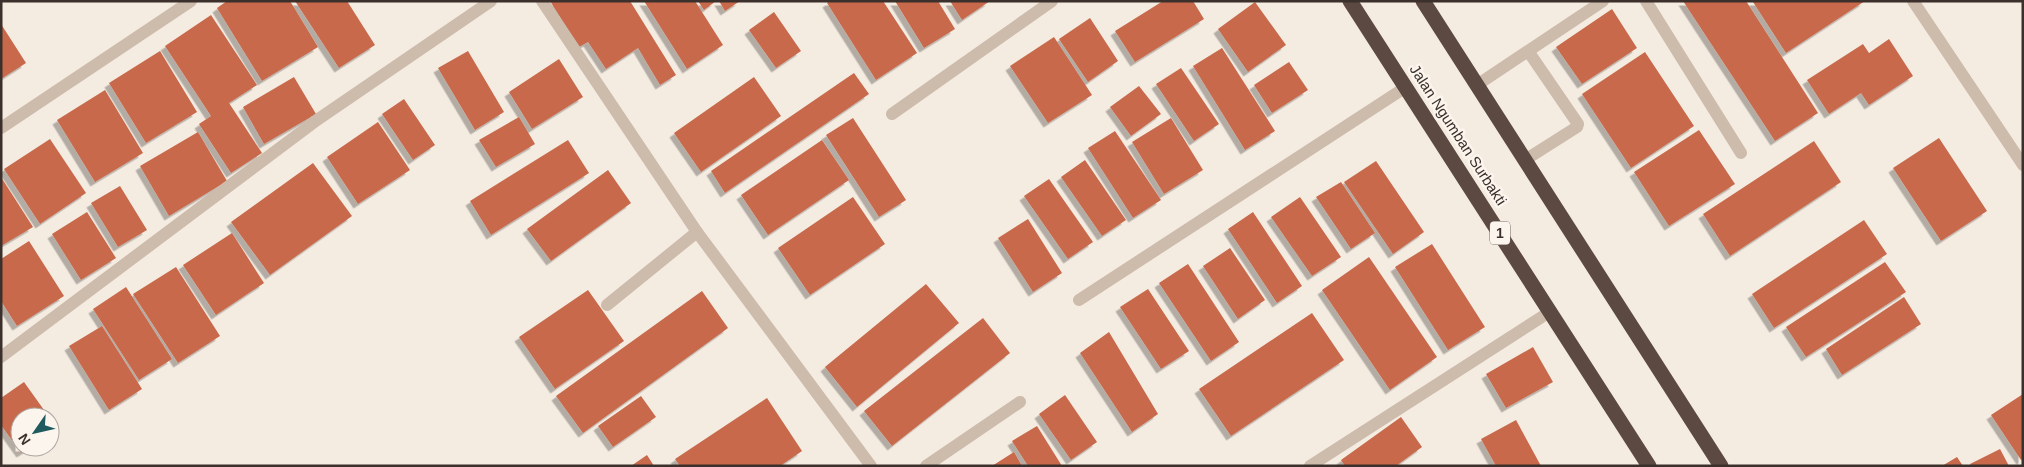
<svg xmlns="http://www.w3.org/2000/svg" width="2024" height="467" viewBox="0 0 2024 467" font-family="Arial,sans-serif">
  <defs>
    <filter id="shadow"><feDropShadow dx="-4.5" dy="4.5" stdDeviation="0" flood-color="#0004"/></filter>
  </defs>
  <rect width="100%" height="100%" fill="#f4ebe1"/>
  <path fill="#c8694b" filter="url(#shadow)" d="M 227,1 L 290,1 L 318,47 L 262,81 L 217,8 Z
    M 295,1 L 347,1 L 375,45 L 339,68 Z
    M 550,1 L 630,1 L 676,75 L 660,85 L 638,48 L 606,69 L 588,42 L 579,47 Z
    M 644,1 L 695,1 L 723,45 L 687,69 Z
    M 698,1 L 716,1 L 704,10 Z
    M 719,1 L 740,1 L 725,11 Z
    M 830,1 L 883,1 L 917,53 L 876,80 L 827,3 Z
    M 895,1 L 938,1 L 955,29 L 924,48 Z
    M 950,1 L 990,1 L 962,20 Z
    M 1163,1 L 1193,1 L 1204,19 L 1135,62 L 1115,31 Z
    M 1683,1 L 1746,1 L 1818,113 L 1775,141 Z
    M 1754,1 L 1865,1 L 1786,53 L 1753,2 Z
    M 1255,2 L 1286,45 L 1248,72 L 1218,29 Z
    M 1612,9 L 1637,48 L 1582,84 L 1556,47 Z
    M 774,12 L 801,51 L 776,68 L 749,30 Z
    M 211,15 L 257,85 L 229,103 L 262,153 L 231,173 L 199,124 L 211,116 L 165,46 Z
    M 1090,18 L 1118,61 L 1088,82 L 1059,39 Z
    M 1,24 L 26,63 L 1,79 Z
    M 1054,37 L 1092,95 L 1048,123 L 1010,66 Z
    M 1889,39 L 1913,76 L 1869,105 L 1861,93 L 1829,114 L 1807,80 L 1863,44 L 1869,53 Z
    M 1222,48 L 1275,131 L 1245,150 L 1193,66 Z
    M 160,51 L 197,112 L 146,143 L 109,83 Z
    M 468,51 L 504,112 L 475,130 L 438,68 Z
    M 1645,52 L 1694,126 L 1631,168 L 1582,94 Z
    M 559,59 L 583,97 L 532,129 L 509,92 Z
    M 1289,62 L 1308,90 L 1272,113 L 1254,85 Z
    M 1181,68 L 1219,124 L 1194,141 L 1156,84 Z
    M 854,73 L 869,94 L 725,193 L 711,171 Z
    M 294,77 L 316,114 L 264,144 L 243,107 Z
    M 754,77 L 781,116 L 701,172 L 674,133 Z
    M 1139,86 L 1161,114 L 1131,136 L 1110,107 Z
    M 105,90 L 143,153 L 95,182 L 57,120 Z
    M 404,99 L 435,145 L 413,160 L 382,114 Z
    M 519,117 L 535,144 L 496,167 L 479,140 Z
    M 853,118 L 906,200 L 879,217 L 826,135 Z
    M 1171,118 L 1203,170 L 1164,194 L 1132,142 Z
    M 378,122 L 410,170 L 358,204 L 327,157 Z
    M 1699,130 L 1735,184 L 1669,226 L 1634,172 Z
    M 1115,131 L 1161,200 L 1133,218 L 1088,148 Z
    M 198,132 L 227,181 L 169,216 L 140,166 Z
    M 1939,138 L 1987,211 L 1941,241 L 1893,168 Z
    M 50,139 L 86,193 L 40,224 L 4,169 Z
    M 568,140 L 589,173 L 491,235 L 470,201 Z
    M 822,140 L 849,180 L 768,235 L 741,195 Z
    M 1814,141 L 1841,182 L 1730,256 L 1703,214 Z
    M 1085,160 L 1126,220 L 1102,236 L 1061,177 Z
    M 1376,161 L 1424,232 L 1393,254 L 1344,182 Z
    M 313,163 L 352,216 L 270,275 L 231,222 Z
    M 608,170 L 631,203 L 551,261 L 527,229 Z
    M 1,177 L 33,227 L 1,246 Z
    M 1049,179 L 1093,242 L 1068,259 L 1024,196 Z
    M 1341,182 L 1375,233 L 1351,249 L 1316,197 Z
    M 120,186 L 147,230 L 118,247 L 91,203 Z
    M 853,197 L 885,244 L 810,295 L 778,248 Z
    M 1300,197 L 1341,257 L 1312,276 L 1271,217 Z
    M 87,212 L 116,258 L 81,280 L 52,234 Z
    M 1253,212 L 1302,286 L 1277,303 L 1228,229 Z
    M 1028,219 L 1062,273 L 1033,292 L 998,238 Z
    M 1864,220 L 1887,254 L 1774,328 L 1752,294 Z
    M 232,233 L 264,283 L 216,315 L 183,265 Z
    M 29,241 L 64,296 L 17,326 L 1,301 L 1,259 Z
    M 1432,244 L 1485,327 L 1448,350 L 1395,267 Z
    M 1230,248 L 1265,300 L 1238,319 L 1203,266 Z
    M 1369,257 L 1437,357 L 1390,390 L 1322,290 Z
    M 1885,262 L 1906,292 L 1806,357 L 1786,327 Z
    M 1188,264 L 1239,342 L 1211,361 L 1159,283 Z
    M 176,267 L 220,336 L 178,363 L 133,294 Z
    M 926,284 L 959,323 L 857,407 L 825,367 Z
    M 126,287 L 172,359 L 139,380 L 93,309 Z
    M 1148,289 L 1189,351 L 1161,369 L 1120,307 Z
    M 588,290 L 624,341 L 555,389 L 519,337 Z
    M 702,291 L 728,328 L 583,433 L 556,396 Z
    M 1904,297 L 1921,324 L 1842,375 L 1826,349 Z
    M 1312,313 L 1344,360 L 1231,436 L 1199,389 Z
    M 983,318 L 1010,353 L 892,446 L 864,411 Z
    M 102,326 L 142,389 L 109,410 L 69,346 Z
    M 1109,332 L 1158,414 L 1132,432 L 1080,353 Z
    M 1533,347 L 1553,382 L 1506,408 L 1486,374 Z
    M 24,382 L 49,417 L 20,417 L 20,447 L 31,447 L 21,453 L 1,425 L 1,398 Z
    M 2023,394 L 2023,459 L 2021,460 L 1991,415 Z
    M 1065,395 L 1097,442 L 1071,460 L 1039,414 Z
    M 641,396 L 656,417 L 613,447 L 598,426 Z
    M 767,398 L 802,451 L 780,466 L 680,466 L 675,459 Z
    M 1401,417 L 1422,447 L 1396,466 L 1345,466 L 1341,460 Z
    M 50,419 L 57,429 L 50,434 Z
    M 1516,420 L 1541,466 L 1496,466 L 1481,439 Z
    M 1037,426 L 1062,466 L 1028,466 L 1012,441 Z
    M 2000,449 L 2009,466 L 1971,466 L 1970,464 Z
    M 1014,452 L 1022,466 L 992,466 Z
    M 647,455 L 654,466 L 631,466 Z
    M 1957,457 L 1963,466 L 1942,466 Z"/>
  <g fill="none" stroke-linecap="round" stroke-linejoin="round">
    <path stroke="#cdbbac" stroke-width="12" d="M 1646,1 L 1741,153
      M 1477,85 L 1603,1
      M 1525,160 L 1577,127 L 1578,124 L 1528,51
      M 607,305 L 697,232"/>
    <path stroke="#cdbbac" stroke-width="12" d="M 542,1 L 697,232 L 871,466
      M 1913,1 L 2023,165
      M 892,114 L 1052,1
      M 1,128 L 191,1
      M 1079,300 L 1406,87
      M 1,357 L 317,120 L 491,1
      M 926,466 L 1020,402
      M 1310,466 L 1551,311"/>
    <path stroke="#5c4a42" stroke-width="15" d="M 1350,1 L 1649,466
      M 1423,1 L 1721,466"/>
  </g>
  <g text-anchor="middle" stroke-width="5" stroke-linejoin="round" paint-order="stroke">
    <rect fill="#fbf5ee" stroke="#756b66" stroke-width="1" x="1490" y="221.5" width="20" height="23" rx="4"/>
    <g font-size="14" font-weight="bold" fill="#3b302b">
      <text x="1500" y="238">1</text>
    </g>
    <g font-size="15" fill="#3b302b" stroke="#fbf5ee">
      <text transform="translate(1458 135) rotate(57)" y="5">Jalan Ngumban Surbakti</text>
    </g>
  </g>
  <rect width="2024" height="467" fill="none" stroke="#3b302b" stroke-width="5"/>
  <g transform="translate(35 432) rotate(236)"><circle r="24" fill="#fbf5ee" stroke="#aea6a0"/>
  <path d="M0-4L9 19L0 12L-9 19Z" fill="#1f5a5e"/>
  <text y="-8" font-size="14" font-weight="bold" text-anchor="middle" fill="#3b302b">N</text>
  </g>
</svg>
